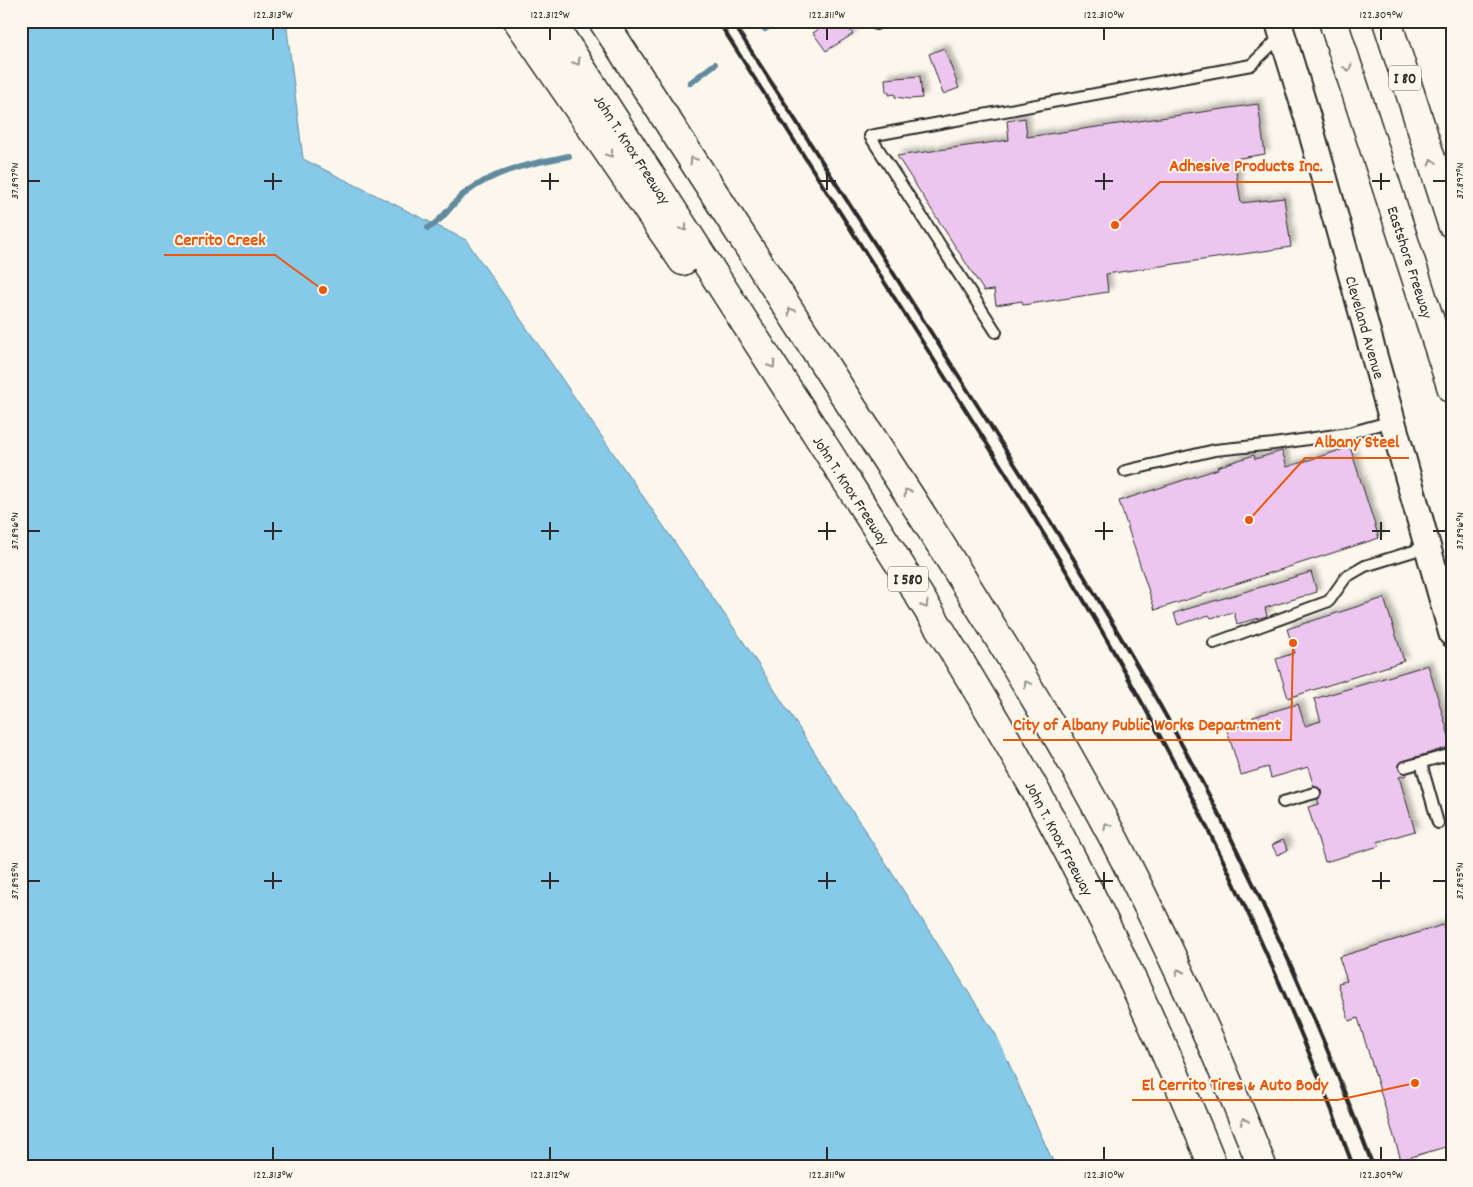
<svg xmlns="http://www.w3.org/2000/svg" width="1473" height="1187" viewBox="0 0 1473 1187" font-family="Dekko,sans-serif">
  <defs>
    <filter id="shadow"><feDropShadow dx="4.5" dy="-4.5" stdDeviation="2.5" flood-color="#0004"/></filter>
  </defs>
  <rect width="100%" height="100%" fill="#fbf7ec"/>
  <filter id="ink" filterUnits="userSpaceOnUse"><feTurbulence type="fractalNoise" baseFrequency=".02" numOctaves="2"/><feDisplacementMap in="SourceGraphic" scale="10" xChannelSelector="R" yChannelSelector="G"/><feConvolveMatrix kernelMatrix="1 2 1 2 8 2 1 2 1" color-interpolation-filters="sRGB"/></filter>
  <g filter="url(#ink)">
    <path fill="#87c9e9" stroke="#628a9d" d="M 21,21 L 286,21 L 303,159 L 466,240 L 747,647 L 996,1035 L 1055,1166 L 21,1166 Z"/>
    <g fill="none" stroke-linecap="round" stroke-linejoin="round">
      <path stroke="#628a9d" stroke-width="6" d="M 765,29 L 778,21
        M 690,83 L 715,64
        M 428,228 C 443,221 451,204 464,194 C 497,169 530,164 569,156"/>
    </g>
    <path fill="#edc6f0" stroke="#2b2b2b" filter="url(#shadow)" d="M 831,21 L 863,21 L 850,30 L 853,34 L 826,51 L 813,33 Z
      M 944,48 L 959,88 L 943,94 L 929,54 Z
      M 920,76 L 922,98 L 910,99 L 895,97 L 895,94 L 889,95 L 889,92 L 886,92 L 885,79 Z
      M 1258,104 L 1265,154 L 1234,159 L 1241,203 L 1284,198 L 1291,247 L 1106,274 L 1108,292 L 1023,305 L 1022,301 L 996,305 L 994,290 L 984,291 L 897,156 L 1009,140 L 1007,121 L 1025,118 L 1027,137 Z
      M 1350,447 L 1379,538 L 1155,610 L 1119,501 L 1218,469 L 1217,467 L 1254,455 L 1255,459 L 1282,451 L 1287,467 Z
      M 1311,572 L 1317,592 L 1265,608 L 1267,616 L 1237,624 L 1234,612 L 1211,618 L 1209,615 L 1178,625 L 1174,613 Z
      M 1384,598 L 1404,661 L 1288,698 L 1276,659 L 1295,653 L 1287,629 Z
      M 1428,665 L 1452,746 L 1403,761 L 1407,775 L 1399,777 L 1415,831 L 1377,842 L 1379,846 L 1325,862 L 1308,807 L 1319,804 L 1308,767 L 1271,778 L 1268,767 L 1241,775 L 1227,730 L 1254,722 L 1253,717 L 1298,704 L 1305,726 L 1321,721 L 1314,699 Z
      M 1283,840 L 1288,850 L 1277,855 L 1272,845 Z
      M 1443,925 L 1452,953 L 1452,1145 L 1401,1160 L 1358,1018 L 1349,1021 L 1338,983 L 1347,981 L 1339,957 Z"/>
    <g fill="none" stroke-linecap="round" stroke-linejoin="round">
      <g stroke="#2b2b2b" stroke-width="14">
        <path id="service" d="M 876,24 L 880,21
          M 996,332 L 870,136 L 1251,65 L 1282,35
          M 1125,471 L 1215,450 L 1274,444 L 1349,433 L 1392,421
          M 1214,643 L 1329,601 L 1346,577 L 1365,566 L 1427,547
          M 1421,763 L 1438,823
          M 1405,767 L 1452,754
          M 1283,802 L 1315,793"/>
      </g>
      <g stroke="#2b2b2b" stroke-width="29">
        <path id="tertiary" d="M 1278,21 L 1307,116 L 1452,634"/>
      </g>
      <g stroke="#2b2b2b" stroke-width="31">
        <path id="motorway" d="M 518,21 L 683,261
          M 551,21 C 638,158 726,294 814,430 C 902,568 992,706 1068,851 C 1122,953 1170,1059 1213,1166
          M 603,21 C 686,150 769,278 852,407 C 944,548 1035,690 1114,839 C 1169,945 1218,1054 1262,1166
          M 1333,21 L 1452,389
          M 1387,21 L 1452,224"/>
      </g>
      <use href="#service" stroke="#fbf7ec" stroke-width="10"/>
      <use href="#tertiary" stroke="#fbf7ec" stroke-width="25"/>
      <use href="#motorway" stroke="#fbf7ec" stroke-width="28"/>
      <path stroke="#2b2b2b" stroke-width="4" d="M 718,21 C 790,134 862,247 934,360 C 994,455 1055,549 1111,647 C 1205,812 1287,987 1353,1166
        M 732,21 C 811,144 889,266 967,389 C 1060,535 1153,683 1231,838 C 1284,945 1331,1054 1373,1166"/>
    </g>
    <defs><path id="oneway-chevron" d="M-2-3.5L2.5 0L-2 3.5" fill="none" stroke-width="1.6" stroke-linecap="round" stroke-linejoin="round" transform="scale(1.25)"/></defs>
    <g stroke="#93918c">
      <use href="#oneway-chevron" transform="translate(577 62) rotate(57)"/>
      <use href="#oneway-chevron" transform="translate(1348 68) rotate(72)"/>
      <use href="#oneway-chevron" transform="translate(610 154) rotate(55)"/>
      <use href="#oneway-chevron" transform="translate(693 160) rotate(-123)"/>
      <use href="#oneway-chevron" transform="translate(1432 162) rotate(-108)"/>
      <use href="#oneway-chevron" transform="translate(684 228) rotate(57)"/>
      <use href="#oneway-chevron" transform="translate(791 311) rotate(-123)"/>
      <use href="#oneway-chevron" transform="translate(772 365) rotate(57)"/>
      <use href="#oneway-chevron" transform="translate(907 492) rotate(-123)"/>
      <use href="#oneway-chevron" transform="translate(925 605) rotate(58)"/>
      <use href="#oneway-chevron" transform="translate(1027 684) rotate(-121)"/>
      <use href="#oneway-chevron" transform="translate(1107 826) rotate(-118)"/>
      <use href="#oneway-chevron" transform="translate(1179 972) rotate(-114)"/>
      <use href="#oneway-chevron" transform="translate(1244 1121) rotate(-112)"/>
    </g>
  </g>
  <path fill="none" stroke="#2b2b2b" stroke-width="2" d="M 273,28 L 273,40M 550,28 L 550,40M 827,28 L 827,40M 1104,28 L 1104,40M 1381,28 L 1381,40M 273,173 L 273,190M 550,173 L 550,190M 827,173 L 827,190M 1104,173 L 1104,190M 1381,173 L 1381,190M 28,181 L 40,181M 264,181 L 282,181M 541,181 L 559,181M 818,181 L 836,181M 1095,181 L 1113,181M 1372,181 L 1390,181M 1433,181 L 1446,181M 273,522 L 273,540M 550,522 L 550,540M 827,522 L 827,540M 1104,522 L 1104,540M 1381,522 L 1381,540M 28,531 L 40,531M 264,531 L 282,531M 541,531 L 559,531M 818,531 L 836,531M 1095,531 L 1113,531M 1372,531 L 1390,531M 1433,531 L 1446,531M 273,872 L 273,889M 550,872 L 550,889M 827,872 L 827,889M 1104,872 L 1104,889M 1381,872 L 1381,889M 28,881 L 40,881M 264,881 L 282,881M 541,881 L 559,881M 818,881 L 836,881M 1095,881 L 1113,881M 1372,881 L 1390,881M 1433,881 L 1446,881M 273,1147 L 273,1160M 550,1147 L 550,1160M 827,1147 L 827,1160M 1104,1147 L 1104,1160M 1381,1147 L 1381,1160"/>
  <g text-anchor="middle" stroke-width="4" stroke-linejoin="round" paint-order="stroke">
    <g fill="#fbf7ec" stroke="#696865" stroke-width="1">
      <rect x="1389" y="65.5" width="32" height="25" rx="4"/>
      <rect x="888" y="566.5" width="40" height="25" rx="4"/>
    </g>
    <g font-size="15" font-weight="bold" fill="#2b2b2b">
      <text x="1405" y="83">I 80</text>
      <text x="908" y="584">I 580</text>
    </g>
    <g font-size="16" fill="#2b2b2b" stroke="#fbf7ec">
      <text transform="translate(633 149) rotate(57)" y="6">John T. Knox Freeway</text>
      <text transform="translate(1411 262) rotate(72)" y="6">Eastshore Freeway</text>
      <text transform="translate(1366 327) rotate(74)" y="6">Cleveland Avenue</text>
      <text transform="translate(852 490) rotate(57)" y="6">John T. Knox Freeway</text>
      <text transform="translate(1060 838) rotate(62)" y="6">John T. Knox Freeway</text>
    </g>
  </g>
  <path fill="none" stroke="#e8590c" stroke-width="2" d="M1115 225L1160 182H1333M323 290L275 255H164M1249 520L1305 458H1409M1293 643L1291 740H1003M1415 1083L1338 1100H1132"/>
  <g fill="#e8590c" stroke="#fbf7ec" stroke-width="2">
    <circle cx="1115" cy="225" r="5"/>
    <circle cx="323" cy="290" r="5"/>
    <circle cx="1249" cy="520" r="5"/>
    <circle cx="1293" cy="643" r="5"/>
    <circle cx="1415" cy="1083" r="5"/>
  </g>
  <g font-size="18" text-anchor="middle" font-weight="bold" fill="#e8590c" stroke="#fbf7ec" stroke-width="4" stroke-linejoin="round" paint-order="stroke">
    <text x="1246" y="171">Adhesive Products Inc.</text>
    <text x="220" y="245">Cerrito Creek</text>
    <text x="1357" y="447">Albany Steel</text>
    <text x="1147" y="730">City of Albany Public Works Department</text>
    <text x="1235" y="1090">El Cerrito Tires &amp; Auto Body</text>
  </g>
  <rect width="1473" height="1187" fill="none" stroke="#fbf7ec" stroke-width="55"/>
  <rect x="28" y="28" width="1418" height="1132" fill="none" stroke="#2b2b2b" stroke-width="2"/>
  <g font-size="12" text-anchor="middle" fill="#2b2b2b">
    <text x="273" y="18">122.313°W</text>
    <text x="550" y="18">122.312°W</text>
    <text x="827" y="18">122.311°W</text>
    <text x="1104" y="18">122.310°W</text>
    <text x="1381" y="18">122.309°W</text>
    <text transform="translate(14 181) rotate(-90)" y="4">37.897°N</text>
    <text transform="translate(1459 181) rotate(-90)" y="4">37.897°N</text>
    <text transform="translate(14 531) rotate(-90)" y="4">37.896°N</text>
    <text transform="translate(1459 531) rotate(-90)" y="4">37.896°N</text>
    <text transform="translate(14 881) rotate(-90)" y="4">37.895°N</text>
    <text transform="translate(1459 881) rotate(-90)" y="4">37.895°N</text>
    <text x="273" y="1178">122.313°W</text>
    <text x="550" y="1178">122.312°W</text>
    <text x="827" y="1178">122.311°W</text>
    <text x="1104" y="1178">122.310°W</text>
    <text x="1381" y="1178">122.309°W</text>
  </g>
</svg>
